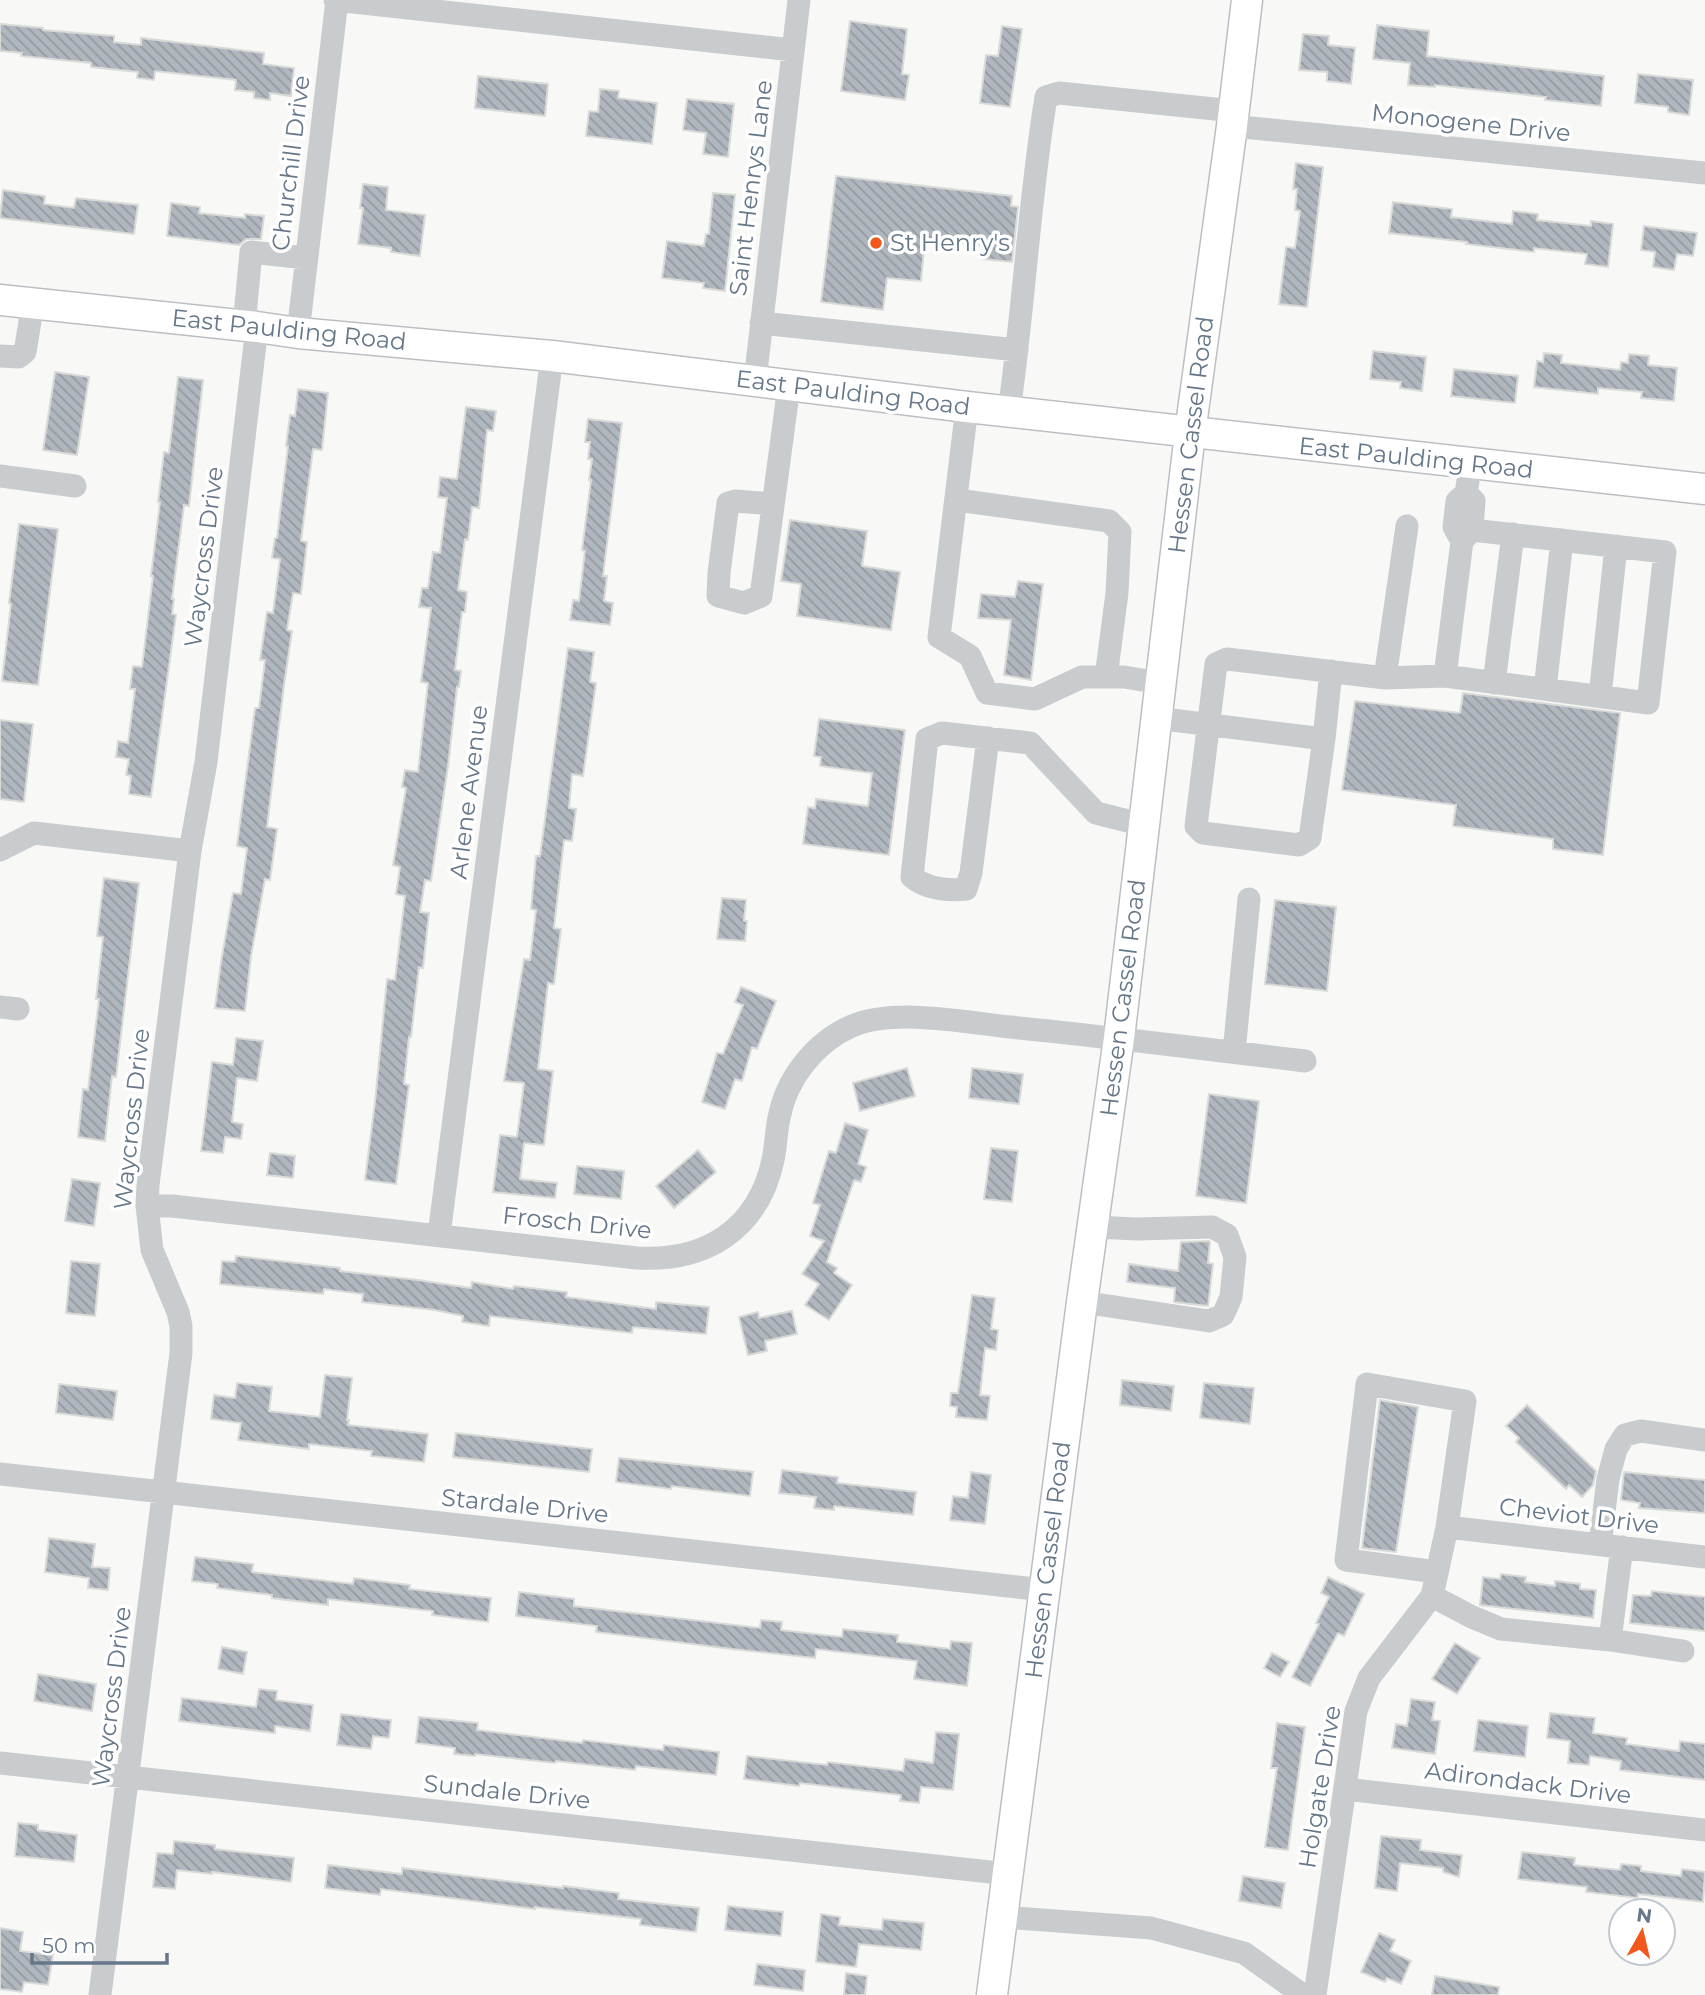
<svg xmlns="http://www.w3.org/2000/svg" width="1705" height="1995" viewBox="0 0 1705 1995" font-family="Montserrat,sans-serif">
  <defs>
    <pattern id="building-back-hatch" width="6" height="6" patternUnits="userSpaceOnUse" patternTransform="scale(1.75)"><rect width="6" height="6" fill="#b0b7be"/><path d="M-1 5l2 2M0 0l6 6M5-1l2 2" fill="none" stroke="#939aa0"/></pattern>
  </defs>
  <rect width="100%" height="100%" fill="#f8f9f6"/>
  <path fill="url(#building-back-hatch)" stroke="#dadad8" stroke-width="2" d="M 850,21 L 907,29 L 902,74 L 909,75 L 905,100 L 841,91 Z
    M 0,24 L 43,28 L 43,30 L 114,36 L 114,42 L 141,45 L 141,38 L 264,53 L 263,64 L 294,68 L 291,96 L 270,93 L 270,100 L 254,98 L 254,92 L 235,90 L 236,80 L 155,71 L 154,80 L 137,78 L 138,72 L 91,67 L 91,63 L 21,56 L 22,53 L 0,51 Z
    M 1377,25 L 1429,31 L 1427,56 L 1604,76 L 1601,106 L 1545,100 L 1546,97 L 1435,85 L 1435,87 L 1408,85 L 1410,63 L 1373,59 Z
    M 1002,26 L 1022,29 L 1010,107 L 980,103 L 986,55 L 998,56 Z
    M 1303,34 L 1329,36 L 1328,45 L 1355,48 L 1351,84 L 1327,81 L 1327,72 L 1299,70 Z
    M 1638,74 L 1693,80 L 1689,115 L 1668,112 L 1668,107 L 1635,103 Z
    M 478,76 L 548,84 L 545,116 L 475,108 Z
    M 600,89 L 619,91 L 618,98 L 657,103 L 652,144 L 586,136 L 589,111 L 598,112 Z
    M 687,99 L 734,104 L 728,157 L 703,154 L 706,133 L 683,130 Z
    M 1296,163 L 1323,167 L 1307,307 L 1279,304 L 1286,247 L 1295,248 L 1300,211 L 1295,210 L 1297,189 L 1293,189 Z
    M 836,176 L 1012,196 L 1011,206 L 1018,207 L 1012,262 L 982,259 L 982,246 L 925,239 L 921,281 L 887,278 L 883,310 L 821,302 Z
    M 363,184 L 388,187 L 386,210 L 425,215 L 420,256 L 391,252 L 391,248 L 358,244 L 363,208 L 360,208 Z
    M 3,190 L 45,196 L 44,204 L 74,208 L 76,198 L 138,205 L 134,234 L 0,218 Z
    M 713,193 L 735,195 L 725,291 L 703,288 L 704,283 L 662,278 L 667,241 L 704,246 L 706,234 L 709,234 Z
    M 1393,202 L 1452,209 L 1451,217 L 1512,224 L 1513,211 L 1538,214 L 1537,220 L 1591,226 L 1591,221 L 1613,224 L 1608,267 L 1585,264 L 1587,254 L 1534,248 L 1534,252 L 1466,244 L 1467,242 L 1389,233 Z
    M 171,203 L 200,207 L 199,213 L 245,218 L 245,214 L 264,216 L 261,239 L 246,239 L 239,245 L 167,236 Z
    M 1644,226 L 1697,233 L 1693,256 L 1677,254 L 1674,270 L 1653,267 L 1655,252 L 1641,250 Z
    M 1373,351 L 1426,357 L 1422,391 L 1400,388 L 1401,382 L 1370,379 Z
    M 1544,353 L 1562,355 L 1561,363 L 1620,370 L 1621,362 L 1628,363 L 1629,354 L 1649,356 L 1648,365 L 1677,368 L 1674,401 L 1641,398 L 1642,392 L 1598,388 L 1598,394 L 1534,387 L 1537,361 L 1543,362 Z
    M 1454,369 L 1518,376 L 1515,403 L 1451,396 Z
    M 55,372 L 89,377 L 77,455 L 43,450 Z
    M 178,377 L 203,380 L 189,506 L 184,505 L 172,599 L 174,599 L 172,614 L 176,615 L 151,797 L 129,794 L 131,776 L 126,775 L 129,759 L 116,757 L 118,741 L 128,743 L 135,689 L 130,689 L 133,666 L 142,667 L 153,576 L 151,576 L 160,502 L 158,502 L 164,452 L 169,453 Z
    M 298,389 L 328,393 L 322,450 L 313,449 L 301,541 L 307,542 L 301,594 L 293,593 L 287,630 L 292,631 L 284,685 L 267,827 L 277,829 L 270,880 L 265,879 L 251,956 L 245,1011 L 215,1008 L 221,962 L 233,893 L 241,894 L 247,848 L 237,846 L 255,708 L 259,708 L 265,660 L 260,660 L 267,612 L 273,613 L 280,559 L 272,558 L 275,538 L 277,538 L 288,446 L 286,446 L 290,415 L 295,416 Z
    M 466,407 L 496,411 L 493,431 L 487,430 L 479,508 L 472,507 L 468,540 L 465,539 L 458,590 L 467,592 L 465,612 L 462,612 L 455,670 L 461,671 L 459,687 L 457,687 L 448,766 L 431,881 L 425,880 L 420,912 L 429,913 L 423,968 L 419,967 L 411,1037 L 409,1037 L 404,1084 L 409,1085 L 396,1184 L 365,1180 L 375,1102 L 387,979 L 395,980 L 405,896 L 396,894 L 400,867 L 393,865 L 406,788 L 402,787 L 405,770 L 418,772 L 428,683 L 421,682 L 431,608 L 419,607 L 422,588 L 428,588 L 433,552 L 440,553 L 447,498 L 438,497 L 440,477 L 457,479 Z
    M 588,419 L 622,423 L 603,576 L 607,576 L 604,601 L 613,603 L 610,625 L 570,620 L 573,600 L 579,601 L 585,551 L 582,550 L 591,480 L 589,480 L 592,459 L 588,459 L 590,442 L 585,442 Z
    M 790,520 L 867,531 L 862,566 L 900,572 L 891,630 L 797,616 L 801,584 L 781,581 Z
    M 19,524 L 58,529 L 38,685 L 2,681 L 11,604 L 9,603 Z
    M 1018,581 L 1043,584 L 1031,680 L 1004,675 L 1011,620 L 978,618 L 981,594 L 1015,597 Z
    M 568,648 L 594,652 L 590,682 L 596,683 L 583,776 L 572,774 L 569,808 L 576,809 L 572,841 L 564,840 L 554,928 L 561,929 L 554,984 L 548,983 L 538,1069 L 553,1071 L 544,1145 L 524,1143 L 520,1179 L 557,1183 L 555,1198 L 493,1192 L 500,1135 L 517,1137 L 524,1083 L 504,1081 L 524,959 L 530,960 L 536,910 L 531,909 L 536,856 L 540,856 Z
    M 1463,693 L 1620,713 L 1603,855 L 1553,849 L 1553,839 L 1453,826 L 1456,805 L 1342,790 L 1355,701 L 1460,713 Z
    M 819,719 L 905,730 L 889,855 L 803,844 L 808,807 L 815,808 L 816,799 L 868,806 L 872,773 L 820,766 L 821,757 L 814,756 Z
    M 0,720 L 33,724 L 24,802 L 0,799 Z
    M 104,878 L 139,883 L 116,1077 L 112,1076 L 105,1141 L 78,1137 L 83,1089 L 88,1090 L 99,999 L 96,999 L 103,937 L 97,936 Z
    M 722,898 L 746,900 L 744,921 L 747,921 L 745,941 L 717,939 Z
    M 1275,900 L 1336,907 L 1327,991 L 1265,984 Z
    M 741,987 L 776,1001 L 757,1049 L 752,1047 L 742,1081 L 735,1079 L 725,1109 L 702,1102 L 717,1053 L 723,1054 L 743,1005 L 735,1002 Z
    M 236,1038 L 263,1041 L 257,1081 L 237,1078 L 232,1122 L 243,1124 L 241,1139 L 225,1137 L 223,1153 L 201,1151 L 212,1062 L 233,1065 Z
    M 907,1068 L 915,1096 L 860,1111 L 853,1083 Z
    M 972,1068 L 1023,1074 L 1019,1104 L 969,1098 Z
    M 1209,1094 L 1259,1101 L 1246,1203 L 1196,1196 Z
    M 845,1123 L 868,1130 L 858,1164 L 866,1167 L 861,1182 L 854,1180 L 827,1262 L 837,1268 L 834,1273 L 852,1285 L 829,1320 L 805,1305 L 819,1284 L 802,1274 L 824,1241 L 810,1236 L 820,1205 L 813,1203 L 829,1151 L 836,1153 Z
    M 991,1148 L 1018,1151 L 1012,1202 L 984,1199 Z
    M 698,1150 L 716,1172 L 674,1208 L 656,1186 Z
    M 270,1153 L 295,1156 L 293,1178 L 267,1175 Z
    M 577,1166 L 624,1171 L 621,1199 L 574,1194 Z
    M 72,1179 L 100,1183 L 94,1226 L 65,1221 Z
    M 1209,1241 L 1210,1242 L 1208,1263 L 1213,1264 L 1208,1306 L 1174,1302 L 1175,1288 L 1127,1282 L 1129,1264 L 1178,1271 L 1181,1242 Z
    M 236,1256 L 340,1268 L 340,1271 L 418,1280 L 471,1288 L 472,1282 L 513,1289 L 514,1286 L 567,1292 L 566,1297 L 656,1309 L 656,1302 L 709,1307 L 706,1334 L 633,1327 L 632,1333 L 490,1316 L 489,1326 L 462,1322 L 463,1316 L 435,1310 L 362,1302 L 363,1294 L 324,1289 L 323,1294 L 220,1284 L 222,1261 L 235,1262 Z
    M 71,1261 L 100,1264 L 95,1316 L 66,1313 Z
    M 972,1295 L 995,1298 L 991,1329 L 998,1330 L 996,1350 L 985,1348 L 980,1395 L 990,1396 L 987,1420 L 956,1417 L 957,1407 L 950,1406 L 951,1393 L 958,1393 Z
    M 792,1311 L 797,1334 L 765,1341 L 767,1351 L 748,1355 L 739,1317 L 758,1312 L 759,1318 Z
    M 325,1375 L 352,1378 L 347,1420 L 349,1420 L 348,1425 L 428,1434 L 424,1462 L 371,1456 L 372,1451 L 309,1444 L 309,1449 L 238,1440 L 241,1423 L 211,1419 L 214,1395 L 235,1398 L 237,1383 L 272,1387 L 269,1411 L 320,1417 Z
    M 1122,1380 L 1174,1386 L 1171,1411 L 1120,1405 Z
    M 1204,1383 L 1254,1388 L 1250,1424 L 1200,1418 Z
    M 59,1384 L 117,1391 L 113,1420 L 56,1413 Z
    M 1380,1400 L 1418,1407 L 1396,1552 L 1362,1548 Z
    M 1527,1405 L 1596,1471 L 1593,1485 L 1582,1497 L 1569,1485 L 1566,1489 L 1516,1442 L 1519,1438 L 1506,1426 Z
    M 456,1433 L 592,1449 L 589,1472 L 453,1457 Z
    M 619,1458 L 753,1472 L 750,1496 L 672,1486 L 671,1489 L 616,1482 Z
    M 782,1470 L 838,1477 L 837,1483 L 916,1492 L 913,1515 L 834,1506 L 834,1510 L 814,1508 L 816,1497 L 779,1493 Z
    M 971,1472 L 991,1475 L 985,1524 L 950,1520 L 953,1496 L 968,1498 Z
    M 1624,1472 L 1705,1480 L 1705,1513 L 1639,1508 L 1640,1503 L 1621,1500 Z
    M 49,1538 L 95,1544 L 92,1567 L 110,1568 L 108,1590 L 88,1588 L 89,1578 L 45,1572 Z
    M 195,1557 L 253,1564 L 252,1572 L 353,1584 L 354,1578 L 410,1585 L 409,1589 L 491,1598 L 488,1622 L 432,1615 L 433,1611 L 328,1599 L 328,1605 L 272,1598 L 272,1595 L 217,1588 L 218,1584 L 192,1581 Z
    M 1501,1574 L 1526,1577 L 1525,1582 L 1555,1586 L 1555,1581 L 1580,1584 L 1580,1589 L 1596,1590 L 1593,1618 L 1480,1605 L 1483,1577 L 1500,1579 Z
    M 1328,1577 L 1364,1594 L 1344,1636 L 1338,1633 L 1310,1686 L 1292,1677 L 1319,1624 L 1316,1623 L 1329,1597 L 1321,1593 Z
    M 1652,1591 L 1705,1597 L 1705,1631 L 1630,1623 L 1633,1595 L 1651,1596 Z
    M 519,1592 L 574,1599 L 574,1606 L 760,1628 L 761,1620 L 782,1622 L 781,1630 L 842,1637 L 843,1629 L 898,1635 L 897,1642 L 950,1649 L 951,1641 L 972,1643 L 967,1686 L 914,1679 L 917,1661 L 816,1649 L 815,1658 L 732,1649 L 596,1632 L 597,1626 L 516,1616 Z
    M 1455,1643 L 1480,1658 L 1457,1694 L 1432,1679 Z
    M 222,1647 L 247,1652 L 243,1674 L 218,1669 Z
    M 1272,1653 L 1289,1662 L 1280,1677 L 1264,1668 Z
    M 38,1674 L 96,1684 L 92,1711 L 34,1701 Z
    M 259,1689 L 277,1691 L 276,1700 L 313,1705 L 310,1731 L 275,1726 L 275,1733 L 179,1721 L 182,1698 L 256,1707 Z
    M 1411,1699 L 1435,1702 L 1432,1720 L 1440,1721 L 1435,1754 L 1392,1748 L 1396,1724 L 1407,1726 Z
    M 1550,1713 L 1595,1718 L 1593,1733 L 1627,1738 L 1626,1744 L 1679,1751 L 1680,1741 L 1705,1744 L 1705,1780 L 1620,1770 L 1621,1761 L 1590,1756 L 1589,1765 L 1568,1763 L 1570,1741 L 1547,1738 Z
    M 341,1714 L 391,1720 L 389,1738 L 373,1736 L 371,1749 L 337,1745 Z
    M 419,1717 L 478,1723 L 477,1730 L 582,1743 L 583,1740 L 663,1750 L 664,1745 L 719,1752 L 716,1775 L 636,1766 L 635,1770 L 556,1761 L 555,1763 L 475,1754 L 475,1756 L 454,1754 L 455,1748 L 416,1743 Z
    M 1478,1720 L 1528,1726 L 1525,1757 L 1474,1751 Z
    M 1277,1723 L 1305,1727 L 1288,1850 L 1265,1847 L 1277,1768 L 1271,1768 Z
    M 936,1732 L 959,1734 L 953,1790 L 921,1787 L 919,1803 L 900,1801 L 901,1795 L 800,1783 L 799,1786 L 744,1779 L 747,1756 L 827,1765 L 828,1762 L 903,1771 L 905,1759 L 933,1763 Z
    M 18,1823 L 38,1825 L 38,1830 L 77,1835 L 74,1862 L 15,1856 Z
    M 1381,1836 L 1421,1840 L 1420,1850 L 1462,1855 L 1459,1877 L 1443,1872 L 1443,1868 L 1400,1863 L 1397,1891 L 1375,1888 Z
    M 174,1841 L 215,1845 L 215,1849 L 294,1858 L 291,1882 L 212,1872 L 212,1874 L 177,1870 L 175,1889 L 153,1887 L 157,1853 L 173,1854 Z
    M 1522,1852 L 1575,1858 L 1574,1865 L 1620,1870 L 1621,1864 L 1641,1866 L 1641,1871 L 1681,1876 L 1682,1869 L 1705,1872 L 1703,1902 L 1638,1894 L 1638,1898 L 1586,1892 L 1587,1887 L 1518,1879 Z
    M 328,1865 L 402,1874 L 402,1868 L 563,1888 L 563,1886 L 619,1893 L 618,1899 L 699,1908 L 696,1932 L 640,1925 L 641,1919 L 535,1907 L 535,1909 L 381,1889 L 380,1895 L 325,1888 Z
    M 1243,1876 L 1285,1883 L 1281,1908 L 1239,1901 Z
    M 728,1906 L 783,1912 L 781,1936 L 725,1930 Z
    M 821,1914 L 840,1917 L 839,1925 L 882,1930 L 883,1919 L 924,1923 L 921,1950 L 859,1944 L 856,1967 L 816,1962 Z
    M 0,1928 L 23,1932 L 20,1951 L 53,1955 L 48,1985 L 24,1982 L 22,1992 L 0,1989 Z
    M 1379,1933 L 1395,1940 L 1390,1951 L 1411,1961 L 1401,1984 L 1387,1978 L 1385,1982 L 1361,1972 Z
    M 757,1964 L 805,1970 L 803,1991 L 754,1985 Z
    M 846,1973 L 867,1976 L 865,1995 L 844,1995 Z
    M 1435,1976 L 1499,1987 L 1498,1995 L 1432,1995 Z"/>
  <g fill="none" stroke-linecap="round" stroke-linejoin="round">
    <g stroke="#bbbfc3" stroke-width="33">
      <path id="major" d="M 0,300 L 257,327 L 298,333 L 552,356 L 967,407 L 1705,489
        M 992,1995 L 1082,1302 L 1119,1038 L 1190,433 L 1232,126 L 1247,0"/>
    </g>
    <path stroke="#c8cccf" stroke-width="23" d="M 335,0 L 793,50
      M 1232,126 L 1705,173
      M 761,323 L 1017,350
      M 244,326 L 251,252 L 306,258
      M 298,333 L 337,0
      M 0,356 L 19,357 L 25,352 L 33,303
      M 755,381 L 799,0
      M 967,407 L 939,637 L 970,656 L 987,693 L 1035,699 L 1082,677 L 1124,677 L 1160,683
      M 1009,411 C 1024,307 1029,201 1046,97 L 1059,93 L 1234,111
      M 0,476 L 75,486
      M 957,500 L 1109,521 L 1120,532 L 1117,593 L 1106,677
      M 773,504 L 735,501 L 728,503 L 719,573 L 718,596 L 744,603 L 761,596 L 789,386
      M 1462,541 L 1454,527 L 1457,501 L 1466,493 L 1468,481
      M 1331,671 L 1324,739 L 1310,838 L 1299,845 L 1203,833 L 1196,826 L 1216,664 L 1227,659 L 1385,678 L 1445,676 L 1462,541 L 1472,530 L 1474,501 L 1466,493
      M 1445,676 L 1648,703 L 1665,552 L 1472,530
      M 1385,678 L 1407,526
      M 1494,683 L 1513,534
      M 1545,689 L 1562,540
      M 1600,696 L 1616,546
      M 1156,718 L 1324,739
      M 988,738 L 971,873 L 966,889 C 946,891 927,889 912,877 L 927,739 L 942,733 L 1030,743 L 1096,813 L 1144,825
      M 0,850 L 34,833 L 190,851
      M 0,1007 L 18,1009
      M 1234,1052 L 1249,899
      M 147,1206 L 172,1206 L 637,1258 C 705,1262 758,1230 773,1160 C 776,1146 776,1132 779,1118 C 786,1079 815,1042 852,1026 C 895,1008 964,1022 1010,1027 C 1109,1037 1207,1049 1305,1061
      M 439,1235 L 552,356
      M 1082,1302 L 1209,1321 L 1223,1315 L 1231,1297 L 1235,1257 L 1227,1235 L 1212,1227 L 1137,1229 L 1093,1227
      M 0,1474 L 1044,1590
      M 1447,1527 L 1705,1557
      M 1600,1545 L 1608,1479 L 1616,1449 L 1625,1435 L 1641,1431 L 1705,1440
      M 1432,1596 L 1472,1617 L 1501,1629 L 1610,1640 L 1622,1547
      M 1610,1640 L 1683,1651
      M 0,1763 L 1008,1874
      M 1345,1789 L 1705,1830
      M 1002,1917 L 1151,1928 L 1244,1953 L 1303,1995
      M 100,1995 L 181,1353 L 181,1326 L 178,1312 L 152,1250 L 147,1206 L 148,1185 L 190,851 L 206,762 L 257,327
      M 1315,1995 L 1356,1711 L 1369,1678 L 1432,1596 L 1447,1527 L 1465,1401 L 1367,1384 L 1346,1560 L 1437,1572"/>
    <use href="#major" stroke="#fff" stroke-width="30"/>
  </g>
  <circle fill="#f2581c" stroke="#fff" stroke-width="2.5" cx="876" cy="243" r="7"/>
  <g text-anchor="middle" stroke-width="7" stroke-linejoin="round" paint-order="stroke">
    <g font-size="24" fill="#657789" stroke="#fff">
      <text transform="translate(1471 123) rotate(6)" y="8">Monogene Drive</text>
      <text transform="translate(291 163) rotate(-83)" y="8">Churchill Drive</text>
      <text transform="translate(751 188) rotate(-83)" y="8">Saint Henrys Lane</text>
      <text transform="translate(289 330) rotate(6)" y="8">East Paulding Road</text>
      <text transform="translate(853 393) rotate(7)" y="8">East Paulding Road</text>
      <text transform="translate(1191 435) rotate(-83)" y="8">Hessen Cassel Road</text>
      <text transform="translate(1416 458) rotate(6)" y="8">East Paulding Road</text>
      <text transform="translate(204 557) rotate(-83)" y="8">Waycross Drive</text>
      <text transform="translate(469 792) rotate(-83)" y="8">Arlene Avenue</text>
      <text transform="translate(1123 998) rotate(-83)" y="8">Hessen Cassel Road</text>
      <text transform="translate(132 1119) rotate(-84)" y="8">Waycross Drive</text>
      <text transform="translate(577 1223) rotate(6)" y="8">Frosch Drive</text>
      <text transform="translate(525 1506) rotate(6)" y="8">Stardale Drive</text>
      <text transform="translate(1579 1516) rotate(7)" y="8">Cheviot Drive</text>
      <text transform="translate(1048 1560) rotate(-83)" y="8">Hessen Cassel Road</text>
      <text transform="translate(112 1697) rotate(-83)" y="8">Waycross Drive</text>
      <text transform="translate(1528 1783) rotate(7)" y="8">Adirondack Drive</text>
      <text transform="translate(1320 1787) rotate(-81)" y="8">Holgate Drive</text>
      <text transform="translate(507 1792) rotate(6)" y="8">Sundale Drive</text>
    </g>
    <g font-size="24" fill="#657789" stroke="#fff" text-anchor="start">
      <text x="890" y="251">St Henry's</text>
    </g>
  </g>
  <g transform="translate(1642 1932) rotate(8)"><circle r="33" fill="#ffffff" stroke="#c1c9d0" stroke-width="2"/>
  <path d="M0-5L12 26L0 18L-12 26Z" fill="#f2581c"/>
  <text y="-10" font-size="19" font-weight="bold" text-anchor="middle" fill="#657789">N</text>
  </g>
  <path d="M32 1953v10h135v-10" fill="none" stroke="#657789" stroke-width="3.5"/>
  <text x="42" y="1953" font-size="21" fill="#657789" stroke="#ffffff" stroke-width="5" paint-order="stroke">50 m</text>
</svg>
